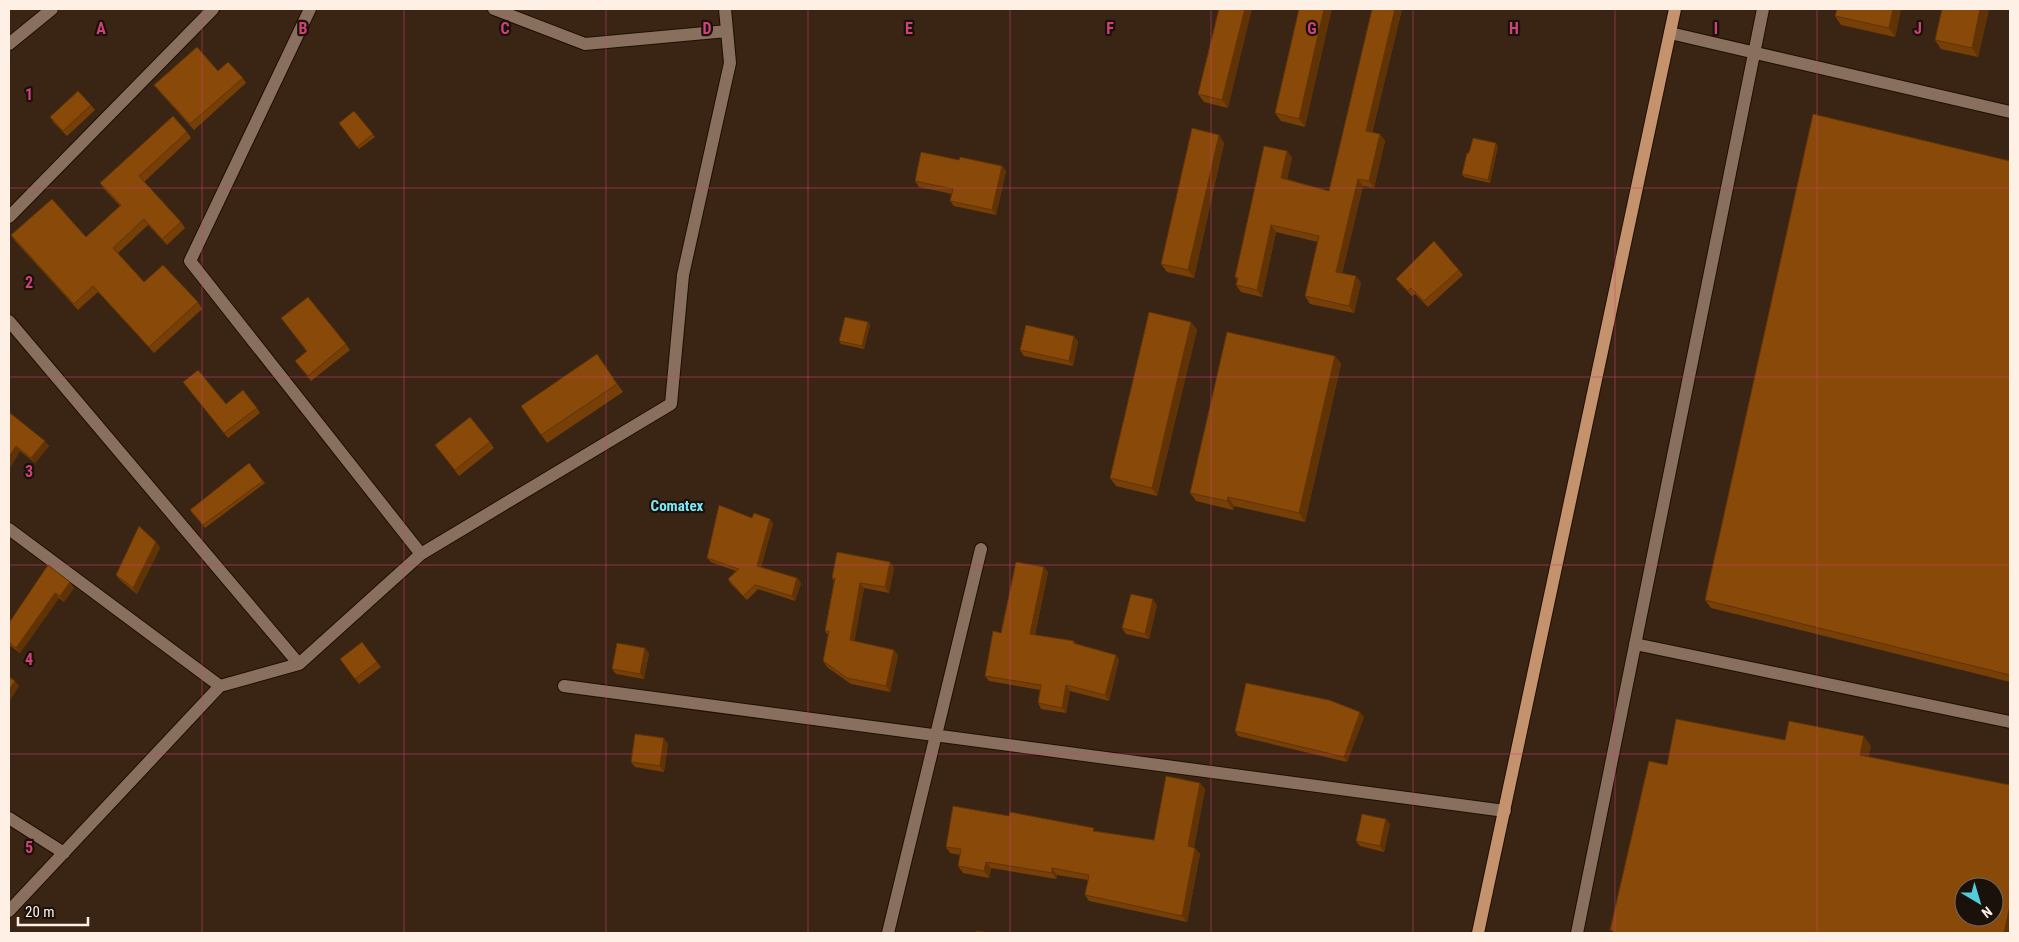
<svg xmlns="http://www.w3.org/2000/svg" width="2019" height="942" viewBox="0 0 2019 942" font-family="'Roboto Condensed',sans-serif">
  <rect width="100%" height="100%" fill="#3a2515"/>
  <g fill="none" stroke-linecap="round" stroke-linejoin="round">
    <g stroke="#200e01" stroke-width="14">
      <path id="minor" d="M 310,9 L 190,261 L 421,554
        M 494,9 L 585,44 L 727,31
        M 1670,33 L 2010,112
        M 9,44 L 52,9
        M 9,217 L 213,9
        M 9,321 L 299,664
        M 9,529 L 220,686
        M 1635,644 L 2010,722
        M 564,686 L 1505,811
        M 9,818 L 64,853
        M 9,911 L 220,686 L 299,664 L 421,554 L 671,404 L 683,275 L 730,63 L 725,9
        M 888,933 L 981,549
        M 1577,933 L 1763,9"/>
    </g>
    <g stroke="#200e01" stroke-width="14">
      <path id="major" d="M 1478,933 L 1675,9"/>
    </g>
    <use href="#minor" stroke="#89705e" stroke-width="12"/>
    <use href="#major" stroke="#c4926d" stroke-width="12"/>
  </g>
  <path fill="#763f07" d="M 1219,9 L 1228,108 L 1204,102 L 1198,94 Z
    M 1299,9 L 1305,127 L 1281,121 L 1275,113 Z
    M 1402,9 L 1372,133 L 1380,134 L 1385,141 L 1374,188 L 1363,186 L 1342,273 L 1361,283 L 1354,313 L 1310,304 L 1305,296 L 1318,242 L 1276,232 L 1262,297 L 1241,292 L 1236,285 L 1237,280 L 1235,277 L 1287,151 L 1292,158 L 1287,179 L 1329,191 Z
    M 1837,9 L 1901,9 L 1895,37 L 1841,25 L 1835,16 Z
    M 1989,9 L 1978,57 L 1941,49 L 1935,40 Z
    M 218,71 L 243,78 L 246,83 L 194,130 L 158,90 L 154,85 Z
    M 91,105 L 95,110 L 67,136 L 54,123 L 50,117 Z
    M 354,111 L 375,137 L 359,149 L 339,123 Z
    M 187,132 L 191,138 L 144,182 L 181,222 L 185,228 L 167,245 L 148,225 L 118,253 L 144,282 L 198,302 L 202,309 L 154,353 L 98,292 L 78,310 L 15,241 L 11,235 L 86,237 L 120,206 L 104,189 L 100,183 Z
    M 1219,135 L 1224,143 L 1194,278 L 1167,272 L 1161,264 Z
    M 1498,146 L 1490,183 L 1464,177 L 1462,174 L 1469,153 Z
    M 959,160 L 1002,166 L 1006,171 L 996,215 L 954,206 L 950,201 L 952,194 L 919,187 L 915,181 Z
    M 2010,161 L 2010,682 L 1711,608 L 1705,600 Z
    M 1459,270 L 1463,275 L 1428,307 L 1415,294 L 1412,296 L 1400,284 L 1396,279 Z
    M 281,318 L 346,344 L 350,350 L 311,381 L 295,361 L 307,352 Z
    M 868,322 L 870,325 L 864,349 L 841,344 L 839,341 Z
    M 1191,322 L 1197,330 L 1157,496 L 1116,486 L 1110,478 Z
    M 1078,341 L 1073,366 L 1024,356 L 1020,350 Z
    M 597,354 L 623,392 L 547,443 L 521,406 Z
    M 1335,356 L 1341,364 L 1305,522 L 1234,506 L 1233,510 L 1196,501 L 1190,493 Z
    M 183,382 L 226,404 L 257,408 L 260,413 L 228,438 Z
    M 9,414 L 49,446 L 35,463 L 20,451 L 9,469 Z
    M 490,442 L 494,448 L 459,476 L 435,445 Z
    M 249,463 L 265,483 L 205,528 L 190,510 Z
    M 752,518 L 770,519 L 773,524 L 761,567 L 797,578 L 801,583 L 795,601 L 758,589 L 747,600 L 731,584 L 728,579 L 736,571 L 711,562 L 707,558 Z
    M 156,542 L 160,548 L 137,594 L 120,580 L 116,575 Z
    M 890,562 L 894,568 L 889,593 L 864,588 L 854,641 L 894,650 L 898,655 L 890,692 L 851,684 L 827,667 L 823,661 L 828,635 L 825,631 L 834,581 L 832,578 Z
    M 48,565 L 74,588 L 64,602 L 59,598 L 20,653 L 9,645 L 9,623 Z
    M 1048,572 L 1035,635 L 1074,641 L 1076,644 L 1116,655 L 1119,660 L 1109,701 L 1070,691 L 1066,713 L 1041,709 L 1038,703 L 1040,690 L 989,681 L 985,676 L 1001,633 Z
    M 1157,605 L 1149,639 L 1126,634 L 1122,628 Z
    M 649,653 L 644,679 L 616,674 L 612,669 Z
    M 377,662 L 381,667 L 359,684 L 344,665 Z
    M 1364,717 L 1347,762 L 1238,736 L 1235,731 Z
    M 668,744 L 664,772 L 635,767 L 631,762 Z
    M 1200,783 L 1205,789 L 1194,847 L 1200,854 L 1187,922 L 1089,901 L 1085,895 L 1088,880 L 1057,875 L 1056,879 L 991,868 L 989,878 L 963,873 L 958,866 L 960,855 L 950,853 L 946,847 L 1096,831 L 1154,840 Z
    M 1390,824 L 1384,852 L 1360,846 L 1356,841 Z"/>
  <path fill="#603306" d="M 1245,9 L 1252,9 L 1228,108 L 1222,100 Z
    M 1324,9 L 1332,9 L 1305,127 L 1299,119 Z
    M 1395,9 L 1402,9 L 1371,138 L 1366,131 Z
    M 1893,9 L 1901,9 L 1895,37 L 1889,28 Z
    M 1980,9 L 1989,9 L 1978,57 L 1972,48 Z
    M 1380,134 L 1385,141 L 1374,188 L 1369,181 Z
    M 1219,135 L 1224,143 L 1194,278 L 1188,270 Z
    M 1496,143 L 1498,146 L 1490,183 L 1488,180 Z
    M 1287,151 L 1292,158 L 1286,185 L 1281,178 Z
    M 1002,166 L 1006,171 L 996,215 L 992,210 Z
    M 1358,179 L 1363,186 L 1341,279 L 1336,272 Z
    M 1271,225 L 1276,232 L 1262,297 L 1257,290 Z
    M 1356,276 L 1361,283 L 1354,313 L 1349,306 Z
    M 868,322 L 870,325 L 864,349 L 862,346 Z
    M 1191,322 L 1197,330 L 1157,496 L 1152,488 Z
    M 1074,336 L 1078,341 L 1073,366 L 1069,361 Z
    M 1335,356 L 1341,364 L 1305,522 L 1299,513 Z
    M 45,441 L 49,446 L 35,463 L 31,458 Z
    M 16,446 L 20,451 L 9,469 L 9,457 Z
    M 1228,497 L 1234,506 L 1233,510 L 1227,501 Z
    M 770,519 L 773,524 L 760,571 L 757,566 Z
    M 156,542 L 160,548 L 137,594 L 133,588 Z
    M 890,562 L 894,568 L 889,593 L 885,587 Z
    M 1044,567 L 1048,572 L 1034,639 L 1030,634 Z
    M 797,578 L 801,583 L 795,601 L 792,596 Z
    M 70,582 L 74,588 L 64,602 L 60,596 Z
    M 860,583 L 864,588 L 854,645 L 850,640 Z
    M 55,593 L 59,598 L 20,653 L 16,648 Z
    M 1153,599 L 1157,605 L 1149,639 L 1145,634 Z
    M 645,648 L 649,653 L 644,679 L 640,674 Z
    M 894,650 L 898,655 L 890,692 L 886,686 Z
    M 1116,655 L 1119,660 L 1109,701 L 1105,695 Z
    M 15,681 L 19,686 L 9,702 L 9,690 Z
    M 1066,685 L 1070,691 L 1066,713 L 1062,708 Z
    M 1360,712 L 1364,717 L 1347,762 L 1344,757 Z
    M 1864,736 L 1871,746 L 1867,765 L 1860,755 Z
    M 664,738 L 668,744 L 664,772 L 660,766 Z
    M 1200,783 L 1205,789 L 1193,853 L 1188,846 Z
    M 1386,819 L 1390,824 L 1384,852 L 1380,846 Z
    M 1195,848 L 1200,854 L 1187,922 L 1182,916 Z
    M 986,862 L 991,868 L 989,878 L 984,871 Z
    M 1052,868 L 1057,875 L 1056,879 L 1052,873 Z
    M 2010,906 L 2010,933 L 2004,933 Z"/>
  <path fill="#894908" stroke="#603306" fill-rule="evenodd" d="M 1219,9 L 1245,9 L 1222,100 L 1198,94 Z
    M 1299,9 L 1324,9 L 1299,119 L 1275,113 Z
    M 1372,9 L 1395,9 L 1366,131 L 1380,134 L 1369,181 L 1358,179 L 1336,272 L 1356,276 L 1349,306 L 1305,296 L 1319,236 L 1271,225 L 1257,290 L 1236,285 L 1238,278 L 1235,277 L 1264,146 L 1287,151 L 1281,178 L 1329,191 Z
    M 1837,9 L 1893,9 L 1889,28 L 1835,16 Z
    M 1942,9 L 1980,9 L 1972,48 L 1935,40 Z
    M 197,47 L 218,71 L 228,62 L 243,78 L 190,124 L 154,85 Z
    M 78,91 L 91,105 L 63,131 L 50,117 Z
    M 354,111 L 373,134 L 357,147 L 339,123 Z
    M 1813,114 L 2010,161 L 2010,675 L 1705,600 Z
    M 173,116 L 187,132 L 139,176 L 181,222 L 162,239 L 144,219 L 113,248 L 144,282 L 163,265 L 198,302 L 149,347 L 93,286 L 74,304 L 11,235 L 52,199 L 86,237 L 121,205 L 100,183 Z
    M 1192,128 L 1219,135 L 1188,270 L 1161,264 Z
    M 1473,138 L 1496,143 L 1488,180 L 1462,174 L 1467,153 L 1469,153 Z
    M 921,152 L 959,160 L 960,157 L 1002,166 L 992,210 L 950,201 L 953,189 L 915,181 Z
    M 1434,241 L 1459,270 L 1424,301 L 1411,288 L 1408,291 L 1396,279 Z
    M 308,297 L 346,344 L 308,376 L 295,361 L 307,351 L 281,318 Z
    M 1149,312 L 1191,322 L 1152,488 L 1110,478 Z
    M 845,317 L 868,322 L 862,346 L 839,341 Z
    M 1026,325 L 1074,336 L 1069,361 L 1020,350 Z
    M 1227,332 L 1335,356 L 1299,513 L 1228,497 L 1227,501 L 1190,493 Z
    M 597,354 L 617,384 L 541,435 L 521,406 Z
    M 198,370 L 226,404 L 243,390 L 257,408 L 224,433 L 183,382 Z
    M 10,413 L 45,441 L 31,458 L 16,446 L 9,457 L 9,414 Z
    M 470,417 L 490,442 L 455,470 L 435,445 Z
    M 249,463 L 263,481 L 203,525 L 190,510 Z
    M 719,505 L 752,518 L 754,513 L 770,519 L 757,566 L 797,578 L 792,596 L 755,585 L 743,596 L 728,579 L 739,569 L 707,558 Z
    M 139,526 L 156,542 L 133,588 L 116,575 Z
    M 837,552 L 890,562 L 885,587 L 860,583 L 850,640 L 894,650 L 886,686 L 847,678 L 823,661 L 829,631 L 825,631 L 835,578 L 832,578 Z
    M 1016,562 L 1044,567 L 1030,634 L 1074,641 L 1073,643 L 1116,655 L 1105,695 L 1066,685 L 1062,708 L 1038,703 L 1041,685 L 985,676 L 993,631 L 1001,633 Z
    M 48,565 L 70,582 L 60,596 L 55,593 L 16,648 L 9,642 L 9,623 Z
    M 1131,594 L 1153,599 L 1145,634 L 1122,628 Z
    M 362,642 L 377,662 L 355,679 L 340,659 Z
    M 617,643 L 645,648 L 640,674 L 612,669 Z
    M 9,677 L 15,681 L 9,690 Z
    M 1246,683 L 1329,700 L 1360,712 L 1344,757 L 1235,731 Z
    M 1676,719 L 1785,740 L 1789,721 L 1864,736 L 1860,755 L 2010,785 L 2010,906 L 2004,933 L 1612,933 L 1613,931 L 1610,930 L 1649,761 L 1667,765 ZM 1964,887 L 1994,887 L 1994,917 L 1964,917 Z
    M 635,734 L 664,738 L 660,766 L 631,762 Z
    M 1166,776 L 1200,783 L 1188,846 L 1195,848 L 1182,916 L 1085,895 L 1089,875 L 1052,868 L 1052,873 L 986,862 L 984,871 L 958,866 L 961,849 L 946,847 L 953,806 L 1009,816 L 1010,812 L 1094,828 L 1093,831 L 1154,840 Z
    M 1362,814 L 1386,819 L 1380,846 L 1356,841 Z
    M 977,931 L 988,933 L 976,933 Z"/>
  <path fill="none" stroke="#ce4377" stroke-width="1" stroke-opacity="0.55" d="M 202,9 L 202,933M 404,9 L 404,933M 606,9 L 606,933M 808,9 L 808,933M 1010,9 L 1010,933M 1211,9 L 1211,933M 1413,9 L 1413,933M 1615,9 L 1615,933M 1817,9 L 1817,933M 9,188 L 2010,188M 9,377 L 2010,377M 9,565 L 2010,565M 9,754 L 2010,754"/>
  <g text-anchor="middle" stroke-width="4.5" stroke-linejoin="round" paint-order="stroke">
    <g font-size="15" font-weight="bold" fill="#7de7f6" stroke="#1a110a">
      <text x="677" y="511">Comatex</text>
    </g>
  </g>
  <g font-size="16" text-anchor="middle" font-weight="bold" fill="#ce4377" stroke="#1a110a" stroke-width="4.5" stroke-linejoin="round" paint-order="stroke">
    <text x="101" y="34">A</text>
    <text x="303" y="34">B</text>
    <text x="505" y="34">C</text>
    <text x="707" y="34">D</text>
    <text x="909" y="34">E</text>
    <text x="1110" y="34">F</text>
    <text x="1312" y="34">G</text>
    <text x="1514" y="34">H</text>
    <text x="1716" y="34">I</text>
    <text x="1918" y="34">J</text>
    <text x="29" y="100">1</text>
    <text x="29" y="288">2</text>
    <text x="29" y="477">3</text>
    <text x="29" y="665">4</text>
    <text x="29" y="853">5</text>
  </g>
  <rect width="2019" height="942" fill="none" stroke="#fff0e6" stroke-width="20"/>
  <g transform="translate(1979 902) rotate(142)"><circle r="24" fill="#1a110a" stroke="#766a62"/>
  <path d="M0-4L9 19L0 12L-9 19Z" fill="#53cbdb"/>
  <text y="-8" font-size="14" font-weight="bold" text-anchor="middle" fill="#fff0e6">N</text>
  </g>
  <path d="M18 917v8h70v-8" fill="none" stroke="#fff0e6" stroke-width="2.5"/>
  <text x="25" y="917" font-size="15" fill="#fff0e6" stroke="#1a110a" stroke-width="4" paint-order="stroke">20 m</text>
</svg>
